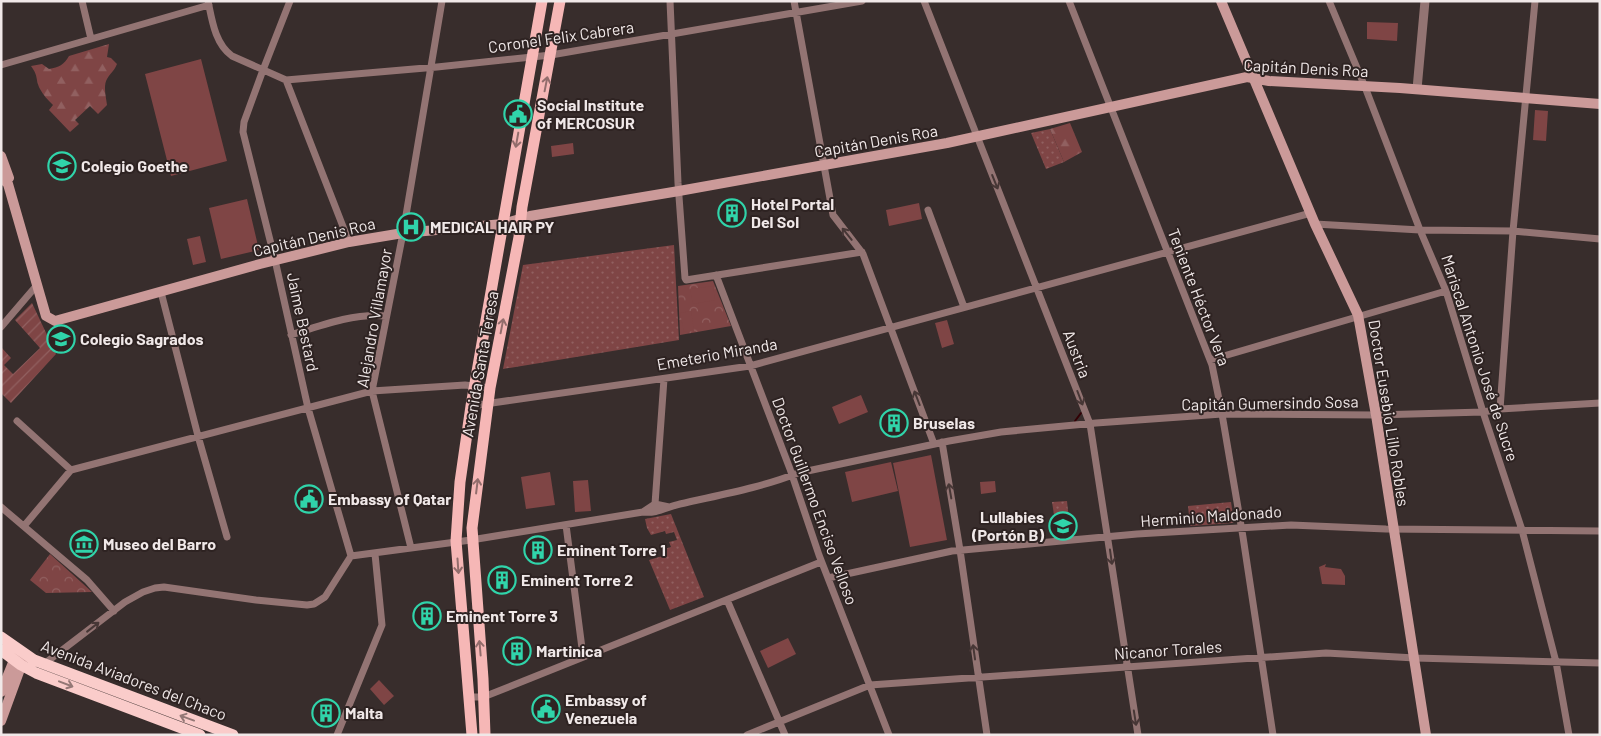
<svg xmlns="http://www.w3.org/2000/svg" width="1601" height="736" viewBox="0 0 1601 736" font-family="Barlow,sans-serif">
  <defs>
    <pattern id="grass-dots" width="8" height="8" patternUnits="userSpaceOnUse" patternTransform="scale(1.25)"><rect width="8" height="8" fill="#7f4545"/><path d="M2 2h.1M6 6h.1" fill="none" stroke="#916060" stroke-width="1.8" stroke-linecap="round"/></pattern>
    <pattern id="forest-firs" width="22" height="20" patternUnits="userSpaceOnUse" patternTransform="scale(1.25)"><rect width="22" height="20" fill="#7f4545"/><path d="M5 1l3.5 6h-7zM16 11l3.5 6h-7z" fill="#916060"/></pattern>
    <pattern id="park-crowns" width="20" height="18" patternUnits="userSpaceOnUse" patternTransform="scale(1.25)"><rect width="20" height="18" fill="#7f4545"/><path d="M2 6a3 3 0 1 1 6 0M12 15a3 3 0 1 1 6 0" fill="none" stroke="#916060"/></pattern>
    <pattern id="garden-furrows" width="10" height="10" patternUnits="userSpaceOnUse" patternTransform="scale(1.25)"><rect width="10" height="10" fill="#7f4545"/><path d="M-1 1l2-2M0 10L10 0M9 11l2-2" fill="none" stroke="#916060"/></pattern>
  </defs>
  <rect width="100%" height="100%" fill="#382d2c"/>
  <path fill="url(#grass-dots)" d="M 1050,129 L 1064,162 L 1046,169 L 1031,133 Z
    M 674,245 L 679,340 L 503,369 L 523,265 Z
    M 1067,501 L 1069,520 L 1055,521 L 1052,502 Z
    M 1231,502 L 1234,522 L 1232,523 L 1190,526 L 1188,506 Z
    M 671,514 L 704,597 L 670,610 L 649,560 L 666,555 L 664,549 L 671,547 L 669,542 L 677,540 L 674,532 L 666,534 L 665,531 L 651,535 L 647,528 L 645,519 Z"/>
  <path fill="url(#forest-firs)" d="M 109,44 L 107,57 L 111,58 L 117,64 C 113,73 111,72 107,79 C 103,86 106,97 107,105 L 98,114 L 90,106 L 75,120 L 79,124 L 70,132 L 49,110 L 53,105 C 48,100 43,95 40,89 C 35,79 39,77 31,66 L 42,64 L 49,69 C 59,67 64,65 69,56 Z
    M 1070,123 L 1082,152 L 1064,162 L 1050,129 Z"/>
  <path fill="url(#park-crowns)" d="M 713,281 L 731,326 L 680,335 L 678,286 Z
    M 50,554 L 92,592 L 46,593 L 30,580 Z"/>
  <path fill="url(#garden-furrows)" d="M 32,303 L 56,354 L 11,403 L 1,393 L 1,347 L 11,358 L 4,365 L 13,374 L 40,348 L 15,320 Z"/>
  <path fill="#7f4545" d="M 1367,22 L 1398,23 L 1397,41 L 1367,39 Z
    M 201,59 L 227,161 L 171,176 L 145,74 Z
    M 1535,110 L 1548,111 L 1546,141 L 1533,140 Z
    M 573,143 L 574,154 L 552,157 L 551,146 Z
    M 247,199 L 259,250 L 221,259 L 209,208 Z
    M 919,203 L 922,219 L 889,226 L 886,210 Z
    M 200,236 L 206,262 L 193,265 L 187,239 Z
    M 713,286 L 715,300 L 693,304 L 690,289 Z
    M 691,311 L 694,331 L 684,332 L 680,313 Z
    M 947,320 L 954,344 L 942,348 L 935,323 Z
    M 861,395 L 868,412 L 839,424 L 832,407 Z
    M 931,455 L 947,540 L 910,547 L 893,463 Z
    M 891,462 L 898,491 L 852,502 L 845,472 Z
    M 550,472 L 555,505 L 526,509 L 521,477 Z
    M 588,480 L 591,511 L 575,512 L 573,481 Z
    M 995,481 L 996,492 L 981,494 L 980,482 Z
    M 1326,564 L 1325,567 L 1341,569 L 1345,576 L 1345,585 L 1322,584 L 1319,567 Z
    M 788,638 L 796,654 L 768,668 L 760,651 Z
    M 379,680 L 394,696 L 384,705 L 370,689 Z"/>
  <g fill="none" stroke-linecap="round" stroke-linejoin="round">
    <path stroke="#330005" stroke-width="2" d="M 1075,421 L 1081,413"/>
    <path stroke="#937473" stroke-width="7" d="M 82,1 L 91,39
      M 208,1 C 212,20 215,44 232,56 L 286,80 L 437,67 L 551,55 L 862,1
      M 290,1 L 263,70 L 244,122 L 243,132 L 275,260 L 308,408 L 351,556
      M 670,1 L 678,183 L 685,278 L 686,280 L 862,252
      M 794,1 L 833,215 L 863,254 L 934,444
      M 924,1 L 1090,424 L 1138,735
      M 1069,1 L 1212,365 L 1222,414 L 1243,537 L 1273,735
      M 1329,1 L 1365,87 L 1420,230 L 1446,291 L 1483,412 L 1522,530 L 1556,662 L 1569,735
      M 1,65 L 209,5
      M 286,80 L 349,242
      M 928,210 L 964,307
      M 1315,224 L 1420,230 L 1513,231 L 1600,239
      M 716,275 L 790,469 L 819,555 L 889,735
      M 161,292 L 198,436 L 227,537
      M 1,327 L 37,285
      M 291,335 C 322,325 354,313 386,316
      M 1210,360 L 1446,291
      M 471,406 L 750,366 L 1311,213
      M 1500,409 L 1513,231 L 1535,1
      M 17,421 L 71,470
      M 942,442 L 960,550 L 987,735
      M 71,470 L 372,391 L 465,385 L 490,388
      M 655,504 L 664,379
      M 1,507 L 87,580 L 114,611
      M 643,512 C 656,514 667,507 680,504 C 719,495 760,488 798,473 L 949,441 L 1001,432 L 1096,423 L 1222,414 L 1376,415 L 1483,412 L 1500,409 L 1600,403
      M 566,525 L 583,656
      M 24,526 L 71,470
      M 411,548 L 372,391 L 403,233 L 442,1
      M 351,556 L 471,540 L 643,512 L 655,504 L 669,507
      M 828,578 L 952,551 L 1137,534 L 1291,525 L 1386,529 L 1600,531
      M 727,600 L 785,735
      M 44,664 L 125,602 L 143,592 L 155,588 L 164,587 L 256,600 L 307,605 L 314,604 L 325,597 L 351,556
      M 468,697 L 483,697 L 491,694 L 821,562
      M 337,735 L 382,625 L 375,554
      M 747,735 L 870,685 L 1326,653 L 1415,658 L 1600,663"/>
    <path stroke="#937473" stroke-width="9" d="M 1417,89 L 1425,1"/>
    <path stroke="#cb9a99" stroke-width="10" d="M 1221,1 L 1315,224 L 1358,315 L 1376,415 L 1426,735
      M 1,156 L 9,178
      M 1,171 L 4,180 L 8,184 L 46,316 L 55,321 L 260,264 L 349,242 L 403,233 L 503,224 L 530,216 L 679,191 L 947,143 L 1247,77 L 1269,81 L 1400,88 L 1600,104
      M 1,692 L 17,653
      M 1,721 L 24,658"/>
    <path stroke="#f6b7b6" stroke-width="11" d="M 472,735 L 456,541 L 460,482 L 471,406 L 542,1
      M 485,735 L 483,679 L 472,528 L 490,388 L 519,237 L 522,207 L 560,1"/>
    <path stroke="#faccca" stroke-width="11" d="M 1,637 L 34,660 L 233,735
      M 1,650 L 21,665 L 36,673 L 200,735"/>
  </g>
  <defs><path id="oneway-shaft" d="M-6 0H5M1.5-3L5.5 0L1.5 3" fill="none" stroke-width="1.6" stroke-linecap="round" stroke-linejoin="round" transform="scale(1.25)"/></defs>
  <g stroke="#926d6c">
    <use href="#oneway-shaft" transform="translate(546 84) rotate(-79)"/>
    <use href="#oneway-shaft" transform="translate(517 140) rotate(100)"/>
    <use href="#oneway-shaft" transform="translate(502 326) rotate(-79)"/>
    <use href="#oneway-shaft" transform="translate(477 486) rotate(-83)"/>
    <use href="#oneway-shaft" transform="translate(458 566) rotate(86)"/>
    <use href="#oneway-shaft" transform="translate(480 648) rotate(-95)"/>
  </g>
  <g stroke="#473736">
    <use href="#oneway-shaft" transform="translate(995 182) rotate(68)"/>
    <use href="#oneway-shaft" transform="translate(847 234) rotate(-129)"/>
    <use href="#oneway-shaft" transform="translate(917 398) rotate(-111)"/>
    <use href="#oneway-shaft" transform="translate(1080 398) rotate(69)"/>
    <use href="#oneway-shaft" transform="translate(950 491) rotate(-100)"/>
    <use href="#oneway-shaft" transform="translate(1111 557) rotate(82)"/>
    <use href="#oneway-shaft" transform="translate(93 627) rotate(-38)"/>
    <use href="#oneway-shaft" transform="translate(974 652) rotate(-98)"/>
    <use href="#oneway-shaft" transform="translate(1135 718) rotate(81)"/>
  </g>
  <g stroke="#947876">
    <use href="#oneway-shaft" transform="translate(66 684) rotate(21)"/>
    <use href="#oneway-shaft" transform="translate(187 718) rotate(-160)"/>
  </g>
  <defs>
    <g id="civic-ring" transform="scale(1.4375)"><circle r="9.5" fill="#2e2322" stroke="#30d4aa" stroke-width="1.5"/><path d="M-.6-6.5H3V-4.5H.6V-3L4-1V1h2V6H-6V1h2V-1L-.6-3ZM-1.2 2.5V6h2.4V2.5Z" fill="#30d4aa"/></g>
    <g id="school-ring" transform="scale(1.4375)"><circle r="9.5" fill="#2e2322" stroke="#30d4aa" stroke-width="1.5"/><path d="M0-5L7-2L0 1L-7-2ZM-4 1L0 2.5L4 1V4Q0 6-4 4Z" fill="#30d4aa"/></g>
    <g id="building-ring" transform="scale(1.4375)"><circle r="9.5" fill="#2e2322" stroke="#30d4aa" stroke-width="1.5"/><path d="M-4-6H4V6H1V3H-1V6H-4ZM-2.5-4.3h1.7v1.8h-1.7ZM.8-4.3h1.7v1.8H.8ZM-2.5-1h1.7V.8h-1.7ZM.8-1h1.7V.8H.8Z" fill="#30d4aa"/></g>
    <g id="hospital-ring" transform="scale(1.4375)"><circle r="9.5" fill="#2e2322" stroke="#30d4aa" stroke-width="1.5"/><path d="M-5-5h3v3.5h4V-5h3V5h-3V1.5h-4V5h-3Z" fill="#30d4aa"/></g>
    <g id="museum-ring" transform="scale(1.4375)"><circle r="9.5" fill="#2e2322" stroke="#30d4aa" stroke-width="1.5"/><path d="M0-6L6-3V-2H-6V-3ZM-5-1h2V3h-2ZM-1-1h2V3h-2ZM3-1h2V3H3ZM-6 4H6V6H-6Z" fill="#30d4aa"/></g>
  </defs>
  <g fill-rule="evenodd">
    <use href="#civic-ring" x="518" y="114"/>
    <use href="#school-ring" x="62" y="166"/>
    <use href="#building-ring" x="732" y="213"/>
    <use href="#hospital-ring" x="411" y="227"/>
    <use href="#school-ring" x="61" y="339"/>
    <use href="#building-ring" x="894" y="423"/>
    <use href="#civic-ring" x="309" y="499"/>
    <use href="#school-ring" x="1063" y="526"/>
    <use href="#museum-ring" x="84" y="544"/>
    <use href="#building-ring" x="538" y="550"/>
    <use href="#building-ring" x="502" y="580"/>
    <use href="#building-ring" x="427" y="616"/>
    <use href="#building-ring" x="517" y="651"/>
    <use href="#civic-ring" x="546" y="709"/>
    <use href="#building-ring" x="326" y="713"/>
  </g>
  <g text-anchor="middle" stroke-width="4" stroke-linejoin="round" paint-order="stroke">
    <g font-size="16" fill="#f0e8e8" stroke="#2e2322">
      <text transform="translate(561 37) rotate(-8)" y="6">Coronel Felix Cabrera</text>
      <text transform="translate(1306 68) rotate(3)" y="6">Capitán Denis Roa</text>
      <text transform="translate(876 141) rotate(-10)" y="6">Capitán Denis Roa</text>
      <text transform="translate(314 237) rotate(-13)" y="6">Capitán Denis Roa</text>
      <text transform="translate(1199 297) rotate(69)" y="6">Teniente Héctor Vera</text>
      <text transform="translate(374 318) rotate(-80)" y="6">Alejandro Villamayor</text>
      <text transform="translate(303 322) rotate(78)" y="6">Jaime Bestard</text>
      <text transform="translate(717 354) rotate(-10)" y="6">Emeterio Miranda</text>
      <text transform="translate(1077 354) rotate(69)" y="6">Austria</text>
      <text transform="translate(1480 358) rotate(72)" y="6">Mariscal Antonio José de Sucre</text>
      <text transform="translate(480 364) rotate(-80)" y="6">Avenida Santa Teresa</text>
      <text transform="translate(1270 403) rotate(-1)" y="6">Capitán Gumersindo Sosa</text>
      <text transform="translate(1389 413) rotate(81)" y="6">Doctor Eusebio Lillo Robles</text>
      <text transform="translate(815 501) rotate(70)" y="6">Doctor Guillermo Enciso Velloso</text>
      <text transform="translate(1211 516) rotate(-4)" y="6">Herminio Maldonado</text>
      <text transform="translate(1168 650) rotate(-4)" y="6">Nicanor Torales</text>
      <text transform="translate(134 680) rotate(21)" y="6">Avenida Aviadores del Chaco</text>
    </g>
    <g font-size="16" font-weight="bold" fill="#f0e8e8" stroke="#2e2322" text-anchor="start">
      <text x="537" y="111">Social Institute<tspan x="537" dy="18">of MERCOSUR</tspan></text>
      <text x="81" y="172">Colegio Goethe</text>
      <text x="751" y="210">Hotel Portal<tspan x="751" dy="18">Del Sol</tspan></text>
      <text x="430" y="233">MEDICAL HAIR PY</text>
      <text x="80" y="345">Colegio Sagrados</text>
      <text x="913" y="429">Bruselas</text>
      <text x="328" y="505">Embassy of Qatar</text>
      <text x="1044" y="523" text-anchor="end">Lullabies<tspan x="1044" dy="18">(Portón B)</tspan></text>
      <text x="103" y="550">Museo del Barro</text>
      <text x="557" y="556">Eminent Torre 1</text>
      <text x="521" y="586">Eminent Torre 2</text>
      <text x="446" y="622">Eminent Torre 3</text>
      <text x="536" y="657">Martinica</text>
      <text x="565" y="706">Embassy of<tspan x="565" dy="18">Venezuela</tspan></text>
      <text x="345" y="719">Malta</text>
    </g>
  </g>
  <rect width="1601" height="736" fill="none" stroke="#f0e8e8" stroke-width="5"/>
</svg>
